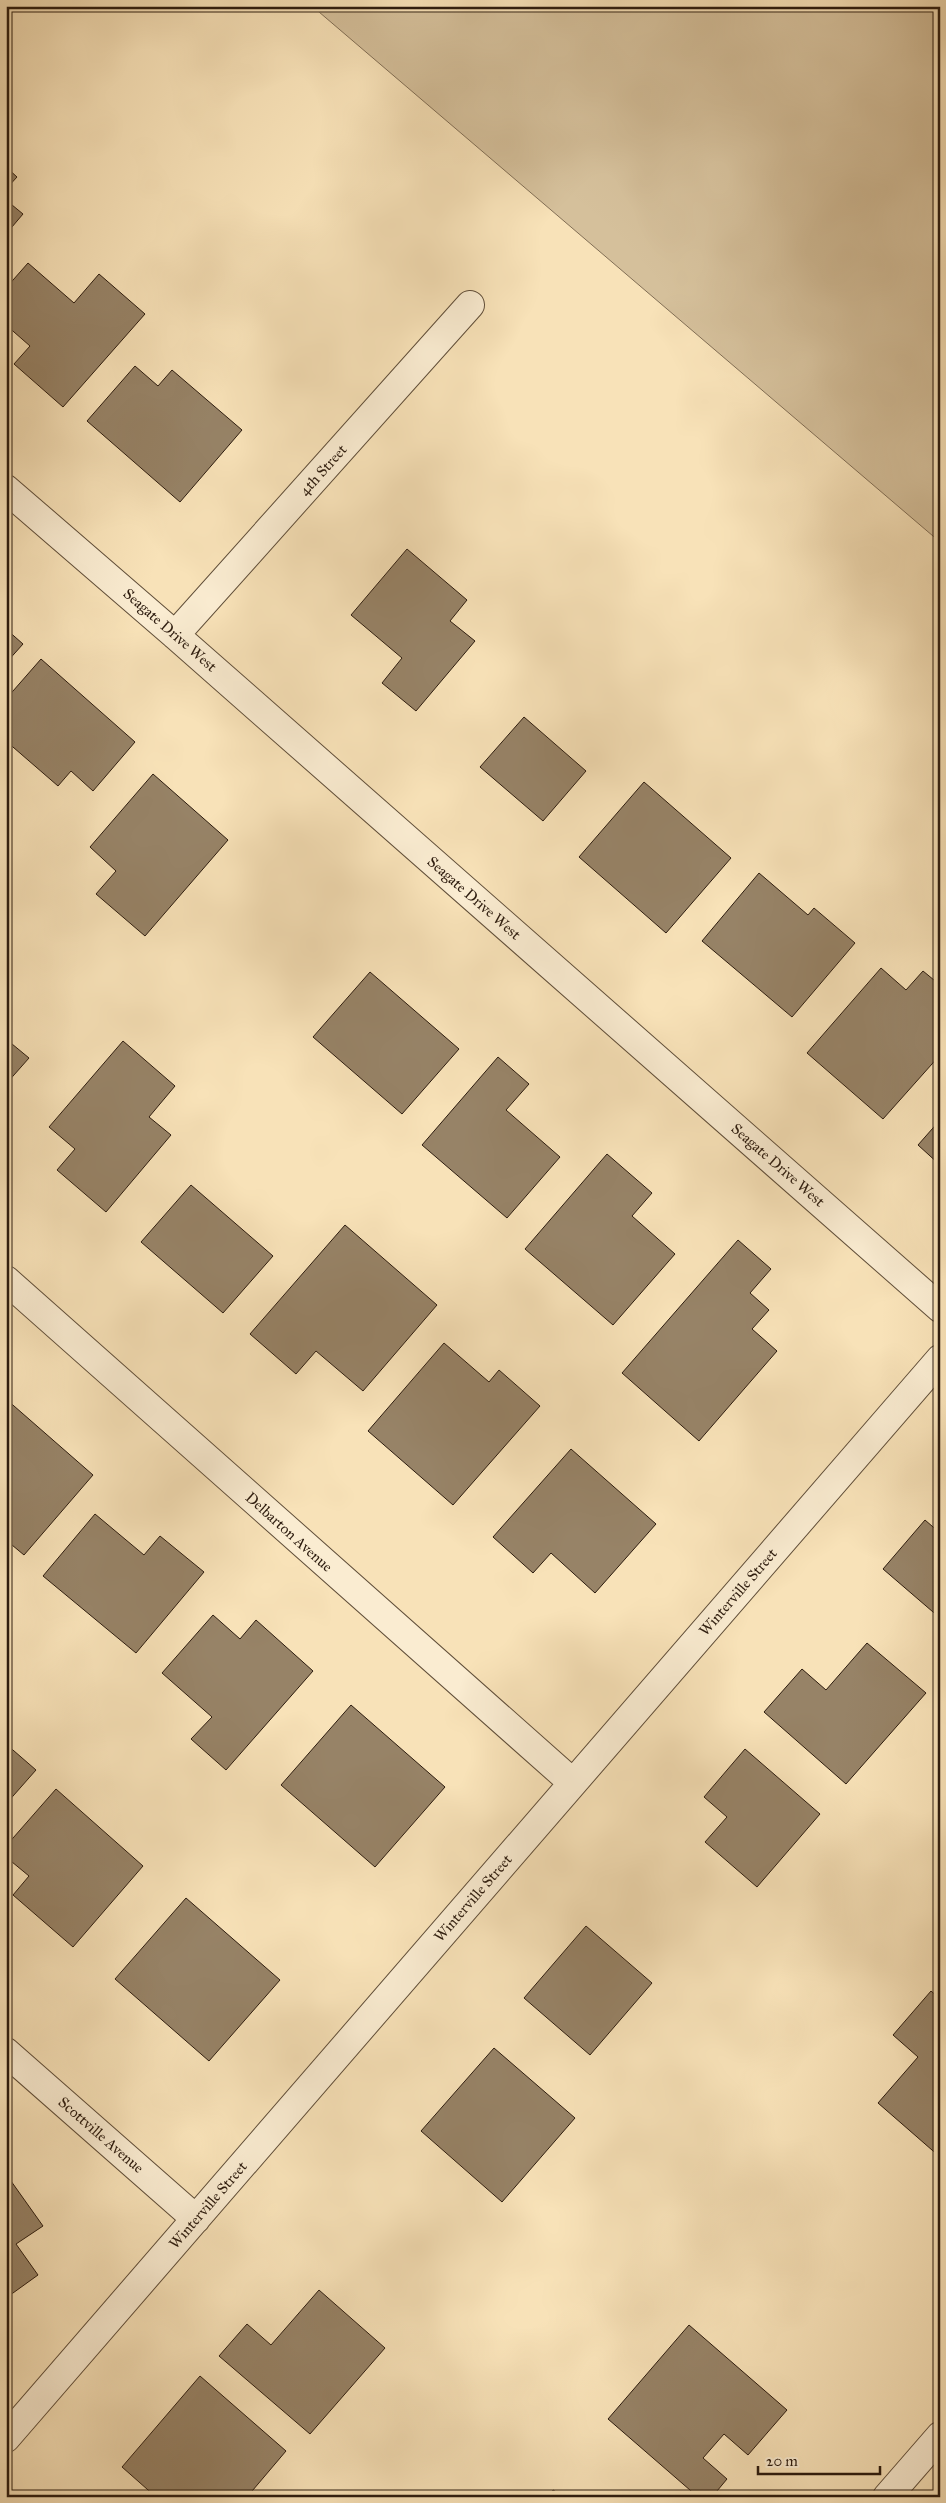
<svg xmlns="http://www.w3.org/2000/svg" width="946" height="2503" viewBox="0 0 946 2503" font-family="'IM FELL Great Primer',serif">
  <rect width="100%" height="100%" fill="#f8e2b8"/>
  <filter id="stains"><feTurbulence type="fractalNoise" baseFrequency=".004" numOctaves="4"/><feColorMatrix values="0 0 0 0 .2 0 0 0 0 .09 0 0 0 0 .02 0 0 0 .5 -.17"/></filter>
  <radialGradient id="worn" r=".72"><stop offset=".6" stop-color="#630" stop-opacity="0"/><stop offset="1" stop-color="#630" stop-opacity=".3"/></radialGradient>
  <path fill="#d5c09b" stroke="#816e55" d="M 312,6 L 940,6 L 940,542 Z"/>
  <path fill="#978367" stroke="#2d1c0f" d="M 6,167 L 17,177 L 6,189 Z
    M 6,200 L 23,214 L 6,234 Z
    M 28,263 L 74,303 L 99,274 L 145,314 L 63,407 L 14,364 L 30,346 L 6,325 L 6,288 Z
    M 135,366 L 158,386 L 172,370 L 242,430 L 180,502 L 87,421 Z
    M 407,549 L 467,600 L 450,621 L 475,641 L 416,711 L 382,683 L 402,658 L 351,615 Z
    M 6,629 L 23,644 L 6,663 Z
    M 41,659 L 135,742 L 93,791 L 71,771 L 58,786 L 6,741 L 6,699 Z
    M 524,717 L 586,771 L 543,821 L 480,767 Z
    M 153,774 L 228,840 L 145,936 L 96,894 L 116,871 L 90,847 Z
    M 644,782 L 731,858 L 666,933 L 579,857 Z
    M 759,873 L 808,915 L 814,908 L 855,943 L 792,1017 L 702,941 Z
    M 881,968 L 906,990 L 923,971 L 940,985 L 940,1055 L 883,1119 L 807,1053 Z
    M 370,972 L 459,1049 L 402,1114 L 313,1037 Z
    M 6,1039 L 29,1058 L 6,1084 Z
    M 123,1041 L 175,1086 L 149,1117 L 171,1135 L 106,1212 L 57,1170 L 75,1149 L 49,1127 Z
    M 498,1057 L 529,1084 L 506,1110 L 560,1157 L 507,1218 L 422,1145 Z
    M 940,1120 L 940,1165 L 918,1145 Z
    M 607,1154 L 652,1193 L 632,1216 L 675,1254 L 613,1325 L 525,1249 Z
    M 191,1185 L 273,1256 L 223,1313 L 141,1242 Z
    M 345,1225 L 437,1305 L 363,1391 L 316,1351 L 296,1374 L 250,1334 Z
    M 738,1240 L 771,1269 L 750,1293 L 769,1310 L 752,1329 L 777,1351 L 699,1441 L 622,1373 Z
    M 444,1343 L 489,1382 L 499,1370 L 540,1406 L 453,1505 L 368,1431 Z
    M 6,1399 L 93,1475 L 24,1555 L 6,1540 Z
    M 571,1449 L 656,1524 L 595,1593 L 551,1553 L 533,1573 L 493,1537 Z
    M 95,1514 L 144,1555 L 160,1536 L 204,1572 L 136,1653 L 43,1576 Z
    M 925,1520 L 940,1533 L 940,1618 L 883,1569 Z
    M 213,1615 L 240,1639 L 256,1620 L 313,1671 L 226,1770 L 191,1739 L 212,1717 L 162,1673 Z
    M 867,1643 L 926,1693 L 846,1784 L 764,1712 L 802,1669 L 826,1690 Z
    M 351,1705 L 445,1787 L 375,1867 L 281,1785 Z
    M 6,1744 L 36,1770 L 6,1804 Z
    M 745,1749 L 820,1814 L 757,1887 L 705,1842 L 727,1817 L 704,1797 Z
    M 56,1789 L 143,1866 L 73,1947 L 13,1895 L 29,1876 L 6,1857 L 6,1846 Z
    M 186,1898 L 280,1980 L 209,2061 L 115,1979 Z
    M 586,1926 L 652,1983 L 590,2055 L 524,1998 Z
    M 931,1991 L 940,1999 L 940,2157 L 878,2103 L 918,2057 L 893,2035 Z
    M 494,2048 L 575,2118 L 502,2202 L 421,2131 Z
    M 6,2174 L 43,2226 L 16,2244 L 38,2275 L 6,2298 Z
    M 319,2290 L 385,2348 L 310,2434 L 219,2356 L 247,2324 L 271,2345 Z
    M 689,2325 L 787,2410 L 748,2455 L 724,2434 L 703,2458 L 727,2479 L 712,2497 L 698,2497 L 608,2419 Z
    M 200,2376 L 286,2451 L 247,2497 L 156,2497 L 122,2467 Z
    M 553,2490 L 565,2497 L 549,2497 Z"/>
  <g fill="none" stroke-linecap="round" stroke-linejoin="round">
    <g stroke="#604e39" stroke-width="30">
      <path id="minor" d="M 6,489 L 175,635 L 940,1308
        M 175,635 L 470,305
        M 6,1280 L 573,1783
        M 6,2052 L 196,2219
        M 6,2438 L 940,1359
        M 887,2497 L 940,2436"/>
    </g>
    <use href="#minor" stroke="#faecd1" stroke-width="28"/>
  </g>
  <g text-anchor="middle" stroke-width="4" stroke-linejoin="round" paint-order="stroke">
    <g font-size="15" fill="#2d1c0f" stroke="#faecd1">
      <text transform="translate(323 470) rotate(-48)" y="5">4th Street</text>
      <text transform="translate(170 630) rotate(41)" y="5">Seagate Drive West</text>
      <text transform="translate(474 898) rotate(41)" y="5">Seagate Drive West</text>
      <text transform="translate(778 1165) rotate(41)" y="5">Seagate Drive West</text>
      <text transform="translate(289 1532) rotate(42)" y="5">Delbarton Avenue</text>
      <text transform="translate(738 1592) rotate(-49)" y="5">Winterville Street</text>
      <text transform="translate(473 1898) rotate(-49)" y="5">Winterville Street</text>
      <text transform="translate(101 2135) rotate(41)" y="5">Scottville Avenue</text>
      <text transform="translate(208 2205) rotate(-49)" y="5">Winterville Street</text>
    </g>
  </g>
  <rect width="946" height="2503" fill="none" stroke="#f8e2b8" stroke-width="25"/>
  <rect x="8" y="8" width="931" height="2488" fill="none" stroke="#2d1c0f" stroke-width="2.5"/>
  <rect x="12" y="12" width="921" height="2478" fill="none" stroke="#2d1c0f"/>
  <path d="M758 2466v8h122v-8" fill="none" stroke="#2d1c0f" stroke-width="2.5"/>
  <text x="766" y="2466" font-size="15" fill="#2d1c0f" stroke="#faecd1" stroke-width="4" paint-order="stroke">20 m</text>
  <rect width="100%" height="100%" filter="url(#stains)"/>
  <rect width="100%" height="100%" fill="url(#worn)"/>
</svg>
